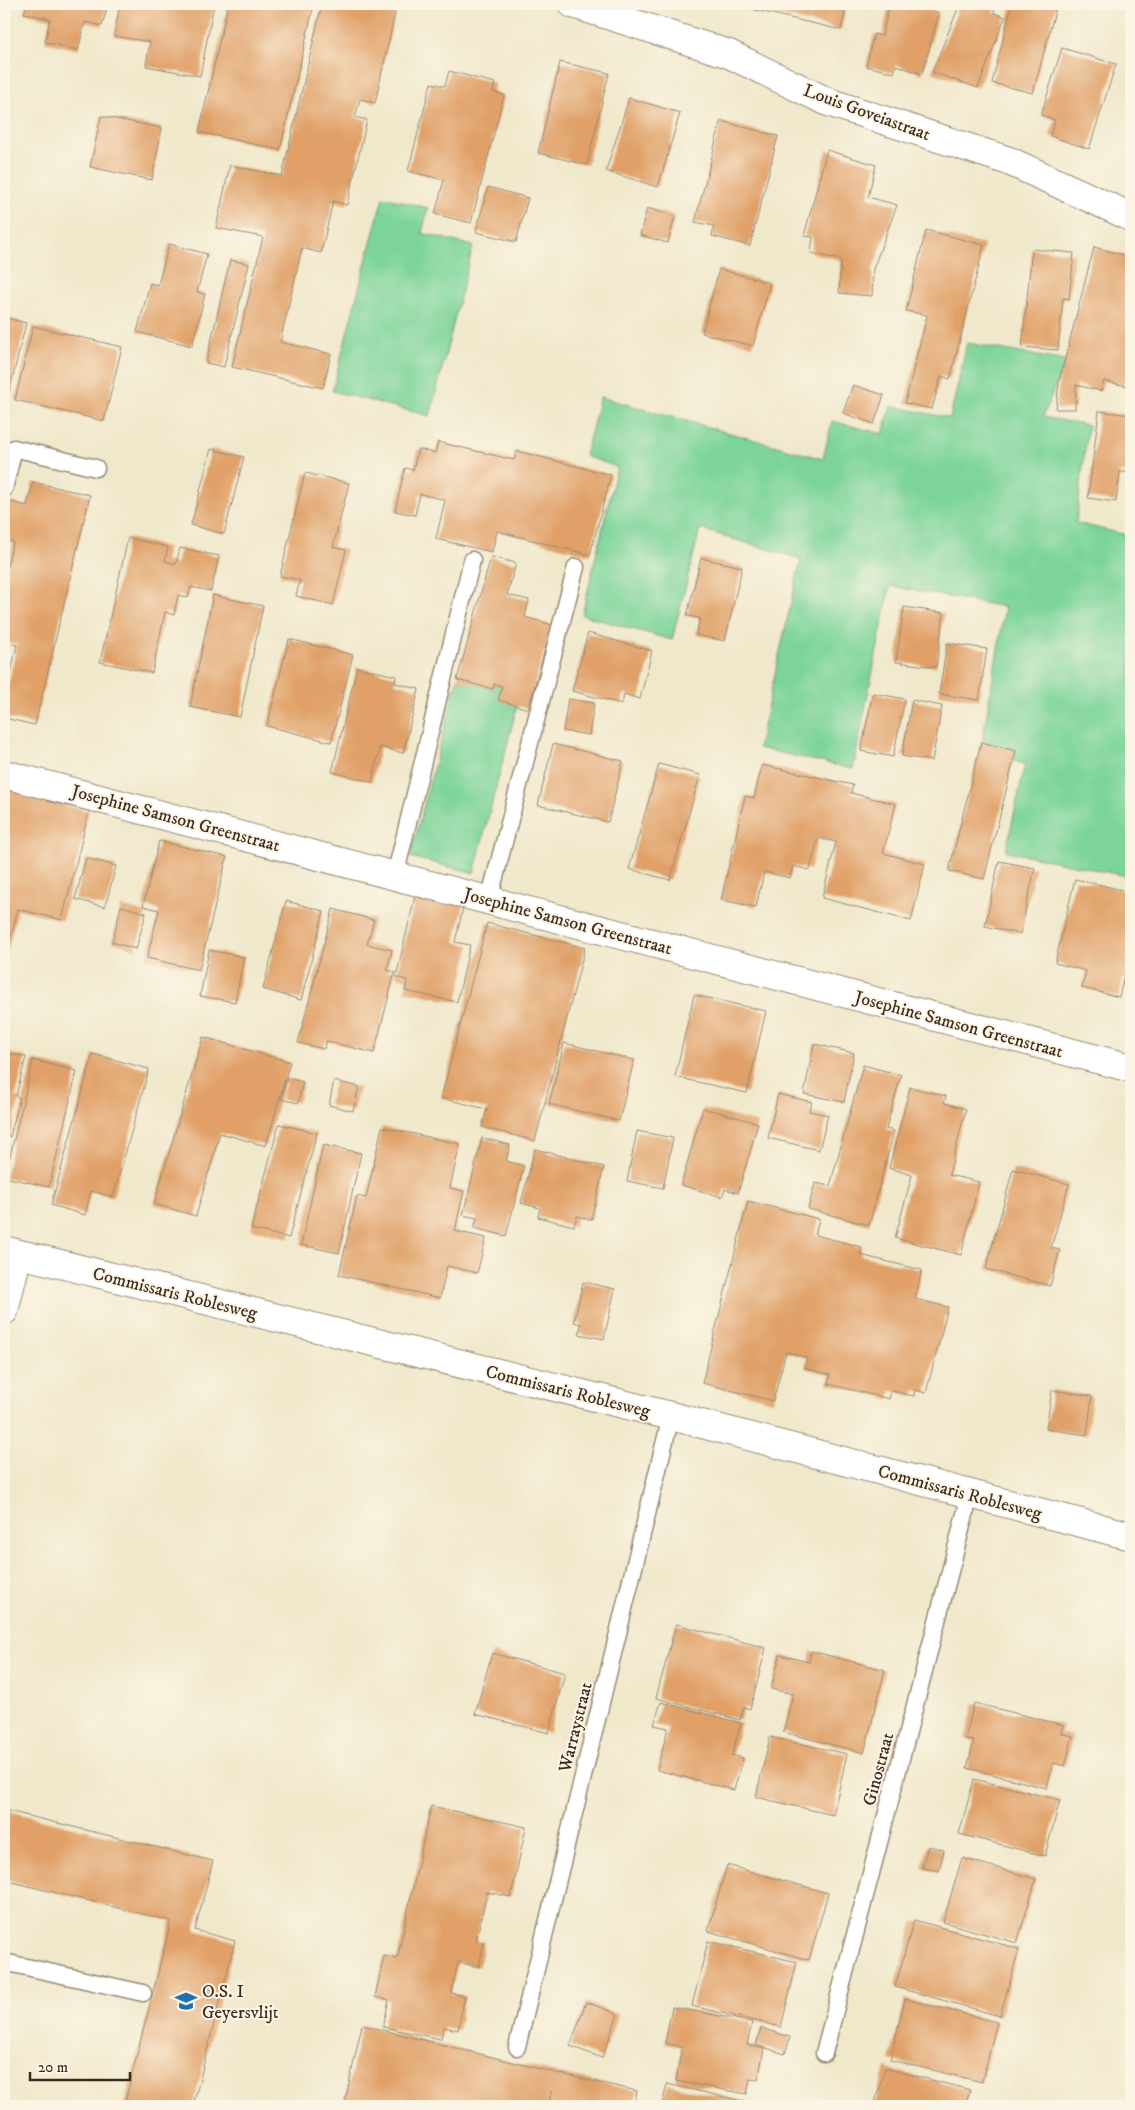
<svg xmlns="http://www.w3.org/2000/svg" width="1135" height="2110" viewBox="0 0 1135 2110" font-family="'IM FELL DW Pica',serif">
  <rect width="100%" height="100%" fill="#fcf5e5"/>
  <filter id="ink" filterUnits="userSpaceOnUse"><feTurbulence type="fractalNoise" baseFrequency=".02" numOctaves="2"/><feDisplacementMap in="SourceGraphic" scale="10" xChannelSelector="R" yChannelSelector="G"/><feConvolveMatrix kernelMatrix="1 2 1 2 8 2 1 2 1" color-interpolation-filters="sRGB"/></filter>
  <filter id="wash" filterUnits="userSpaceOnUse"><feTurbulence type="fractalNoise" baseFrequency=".0096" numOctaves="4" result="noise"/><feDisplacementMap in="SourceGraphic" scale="20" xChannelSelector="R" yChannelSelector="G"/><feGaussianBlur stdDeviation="1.12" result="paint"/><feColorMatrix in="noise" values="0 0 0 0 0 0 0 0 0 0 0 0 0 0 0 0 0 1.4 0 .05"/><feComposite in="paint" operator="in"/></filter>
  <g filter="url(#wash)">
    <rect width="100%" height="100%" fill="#f0e8cb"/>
    <path fill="#7bd49a" stroke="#5b7f5c" d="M 383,197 L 428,208 L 422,233 L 473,246 L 430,416 L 332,391 Z
      M 967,343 L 1065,361 L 1043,417 L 1088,425 L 1076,523 L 1131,536 L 1131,877 L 1006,851 L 1025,764 L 980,754 L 1005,607 L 890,586 L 853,769 L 758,748 L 801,559 L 700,529 L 672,640 L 582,615 L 617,467 L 585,456 L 600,397 L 823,459 L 832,421 L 883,434 L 891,406 L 950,418 Z
      M 457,680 L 493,689 L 494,684 L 502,686 L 517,706 L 474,873 L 410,857 Z"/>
    <g id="blocks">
      <path fill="#e0a067" d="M 27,4 L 108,4 L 102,26 L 85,22 L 78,50 L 45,42 L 50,19 L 24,13 Z
        M 120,4 L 214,4 L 200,76 L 146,66 L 150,42 L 114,36 Z
        M 228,4 L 314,4 L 280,150 L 199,132 Z
        M 322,4 L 372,4 L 396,9 L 375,103 L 360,99 L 355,117 L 367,120 L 347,205 L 333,201 L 321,253 L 302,248 L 280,342 L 331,354 L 323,388 L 232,367 L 263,237 L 216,228 L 230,165 L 282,176 Z
        M 748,4 L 847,4 L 841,30 L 747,8 Z
        M 889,4 L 934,4 L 932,11 L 939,13 L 922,74 L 896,65 L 894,73 L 866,66 L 874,34 L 882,36 Z
        M 960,4 L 996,4 L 994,13 L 1005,17 L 978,88 L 932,72 Z
        M 1012,4 L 1057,4 L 1033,93 L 992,83 Z
        M 1062,48 L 1116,64 L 1089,149 L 1050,136 L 1055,120 L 1041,115 Z
        M 560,62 L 609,73 L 587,165 L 538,153 Z
        M 449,71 L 495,83 L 493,92 L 504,95 L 471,223 L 435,214 L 444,180 L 408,171 L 431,83 L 445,86 Z
        M 629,98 L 680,113 L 658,187 L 606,171 Z
        M 101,116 L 162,128 L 152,180 L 90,167 Z
        M 721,121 L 778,136 L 750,246 L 712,236 L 714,226 L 695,222 Z
        M 827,150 L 876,165 L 868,197 L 897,205 L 873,269 L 872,296 L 839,293 L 841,260 L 811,253 L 813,237 L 804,236 Z
        M 488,187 L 528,198 L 516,242 L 476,232 Z
        M 647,208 L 675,216 L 668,243 L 640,235 Z
        M 926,230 L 984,245 L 950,379 L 941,376 L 932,409 L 905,403 L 927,315 L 906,311 Z
        M 169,244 L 207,254 L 197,292 L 205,294 L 192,346 L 137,332 L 150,283 L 158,285 Z
        M 1094,247 L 1131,257 L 1131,277 L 1127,290 L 1131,292 L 1131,387 L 1104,381 L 1101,391 L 1076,385 L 1075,409 L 1056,409 L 1059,382 Z
        M 1032,249 L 1074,253 L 1069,299 L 1063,298 L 1058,350 L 1022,347 Z
        M 230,260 L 249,264 L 224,367 L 206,363 Z
        M 719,269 L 770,283 L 753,346 L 702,333 Z
        M 4,317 L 26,323 L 4,413 Z
        M 33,326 L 122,347 L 104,421 L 15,400 Z
        M 853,385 L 884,395 L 874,424 L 843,413 Z
        M 1099,411 L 1131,415 L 1131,438 L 1127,472 L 1120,472 L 1116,502 L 1088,498 Z
        M 438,442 L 514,460 L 517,451 L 611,475 L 590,555 L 497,531 L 492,552 L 436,539 L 445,500 L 420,494 L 415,515 L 395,511 L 405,468 L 413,470 L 418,449 L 435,453 Z
        M 211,449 L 244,457 L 224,534 L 191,525 Z
        M 305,473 L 349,483 L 333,547 L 346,550 L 333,605 L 296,596 L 300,580 L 280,576 Z
        M 33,482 L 90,495 L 35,725 L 4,718 L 4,703 L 17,645 L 4,642 L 4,579 L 13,542 L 4,540 L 4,514 L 7,501 L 27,506 Z
        M 128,538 L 168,547 L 165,561 L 176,564 L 180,548 L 219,556 L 211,591 L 191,587 L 188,598 L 178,595 L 174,615 L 165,612 L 152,673 L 100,662 Z
        M 491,557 L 516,563 L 507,595 L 529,600 L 525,617 L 552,625 L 528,709 L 498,700 L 502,686 L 494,684 L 493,689 L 457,680 Z
        M 701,558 L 742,567 L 725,641 L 696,635 L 700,618 L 687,616 Z
        M 213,595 L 263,606 L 240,717 L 190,707 Z
        M 904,607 L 944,613 L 936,667 L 896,662 Z
        M 588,633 L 652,651 L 640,699 L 624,694 L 622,704 L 572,691 Z
        M 289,639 L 353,655 L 331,742 L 267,726 Z
        M 947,643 L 987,649 L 979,700 L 939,694 Z
        M 357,667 L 396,676 L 395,683 L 419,689 L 403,753 L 380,747 L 372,782 L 332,772 Z
        M 873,693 L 905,699 L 893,757 L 861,751 Z
        M 568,699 L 594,703 L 589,735 L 563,731 Z
        M 912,700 L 942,706 L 932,761 L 902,756 Z
        M 981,742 L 1016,751 L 984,879 L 949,871 Z
        M 553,744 L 623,761 L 608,822 L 538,805 Z
        M 659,764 L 700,775 L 670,880 L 629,869 Z
        M 762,765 L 853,785 L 851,793 L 896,804 L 883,853 L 925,864 L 911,921 L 822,898 L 836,842 L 818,838 L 810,870 L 793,866 L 790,878 L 764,872 L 756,907 L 721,900 L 745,796 L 754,798 Z
        M 4,784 L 48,791 L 46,801 L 89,811 L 62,920 L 18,909 L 4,965 Z
        M 159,841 L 227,857 L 199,970 L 147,958 L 159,910 L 143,906 Z
        M 86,858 L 116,866 L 105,907 L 75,899 Z
        M 999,861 L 1035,868 L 1020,934 L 985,926 Z
        M 1075,879 L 1131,892 L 1131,946 L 1119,997 L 1082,988 L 1086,971 L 1055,963 Z
        M 416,892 L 464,903 L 455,942 L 470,945 L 457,1002 L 405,991 L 407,980 L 396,977 Z
        M 286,901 L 324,911 L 301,1000 L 263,989 Z
        M 121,906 L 146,913 L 136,949 L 112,942 Z
        M 333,909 L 374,920 L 367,944 L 392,950 L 387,970 L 395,972 L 374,1053 L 326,1041 L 324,1049 L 298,1043 Z
        M 487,923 L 585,948 L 535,1141 L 482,1127 L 487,1109 L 441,1098 Z
        M 209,950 L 244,957 L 235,1002 L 200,996 Z
        M 1131,964 L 1131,988 L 1125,986 Z
        M 694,995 L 766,1011 L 747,1093 L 675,1077 Z
        M 203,1037 L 290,1062 L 266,1146 L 220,1133 L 196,1216 L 154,1204 Z
        M 564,1043 L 634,1060 L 619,1121 L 549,1104 Z
        M 814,1044 L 854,1053 L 844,1102 L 804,1094 Z
        M 4,1052 L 26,1057 L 16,1096 L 20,1098 L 10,1137 L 4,1135 Z
        M 93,1054 L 149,1069 L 113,1197 L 91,1191 L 85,1215 L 51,1205 Z
        M 33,1060 L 77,1071 L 49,1187 L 5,1177 Z
        M 863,1065 L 901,1075 L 886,1129 L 894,1131 L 869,1225 L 808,1209 L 815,1183 L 830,1186 Z
        M 287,1078 L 303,1082 L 298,1103 L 281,1099 Z
        M 334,1081 L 359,1087 L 353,1111 L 329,1105 Z
        M 910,1087 L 946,1096 L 944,1103 L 966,1109 L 949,1175 L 979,1182 L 961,1255 L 895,1238 L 912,1175 L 889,1168 Z
        M 778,1094 L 812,1102 L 809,1111 L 828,1115 L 819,1150 L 768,1138 Z
        M 703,1108 L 758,1123 L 738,1193 L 725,1189 L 722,1197 L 681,1185 Z
        M 279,1124 L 317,1133 L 289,1238 L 251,1229 Z
        M 382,1127 L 460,1144 L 450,1188 L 464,1191 L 455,1231 L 486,1238 L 477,1273 L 447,1266 L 440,1298 L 339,1275 L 357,1196 L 366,1198 Z
        M 637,1131 L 673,1138 L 663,1188 L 627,1181 Z
        M 482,1138 L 510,1145 L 506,1161 L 524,1166 L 506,1236 L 474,1228 L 477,1218 L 463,1215 Z
        M 323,1145 L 361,1153 L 339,1253 L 301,1245 Z
        M 535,1149 L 604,1167 L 591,1220 L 577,1216 L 574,1226 L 538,1217 L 540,1208 L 521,1203 Z
        M 1013,1169 L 1069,1184 L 1051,1248 L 1060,1250 L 1050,1286 L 986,1269 Z
        M 748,1201 L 819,1219 L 815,1235 L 862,1247 L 860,1255 L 922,1270 L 915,1299 L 948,1307 L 926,1393 L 915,1390 L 914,1396 L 891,1391 L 889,1399 L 828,1384 L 830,1375 L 805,1368 L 807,1358 L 786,1352 L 773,1401 L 702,1383 Z
        M 583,1282 L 615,1289 L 604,1339 L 579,1334 L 581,1324 L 574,1322 Z
        M 1052,1390 L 1092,1396 L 1087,1435 L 1046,1429 Z
        M 676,1624 L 766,1648 L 750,1709 L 744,1707 L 740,1720 L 656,1698 Z
        M 811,1651 L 885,1670 L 864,1753 L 783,1732 L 793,1694 L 771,1689 L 780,1655 L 809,1662 Z
        M 492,1653 L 565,1673 L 549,1733 L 475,1714 Z
        M 661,1702 L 741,1723 L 732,1755 L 743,1758 L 734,1790 L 657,1770 L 668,1728 L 654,1725 Z
        M 974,1703 L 1063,1725 L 1061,1733 L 1073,1736 L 1065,1766 L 1053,1763 L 1047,1788 L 967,1768 L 974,1741 L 965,1739 Z
        M 770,1737 L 847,1754 L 833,1815 L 756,1797 Z
        M 974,1779 L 1060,1800 L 1045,1856 L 959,1834 Z
        M 431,1806 L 526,1827 L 511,1897 L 487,1892 L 476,1941 L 484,1942 L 479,1967 L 458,1962 L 451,1993 L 465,1996 L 458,2030 L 444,2027 L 441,2039 L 383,2027 L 389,2000 L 375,1997 L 384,1956 L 397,1959 Z
        M 4,1810 L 213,1861 L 195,1930 L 235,1941 L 193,2106 L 124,2106 L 171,1921 L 4,1880 Z
        M 928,1846 L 944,1850 L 939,1871 L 922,1868 Z
        M 962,1858 L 1036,1879 L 1017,1943 L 943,1922 Z
        M 727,1865 L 828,1893 L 809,1960 L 708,1931 Z
        M 914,1920 L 1019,1949 L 1000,2016 L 895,1987 Z
        M 708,1941 L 797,1962 L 781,2027 L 692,2006 Z
        M 905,1999 L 997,2022 L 982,2082 L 890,2060 Z
        M 586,2002 L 618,2014 L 602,2058 L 570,2046 Z
        M 672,2007 L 752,2022 L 747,2045 L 764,2049 L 758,2080 L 750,2079 L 747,2094 L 676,2081 L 682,2047 L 665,2043 Z
        M 362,2025 L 557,2073 L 637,2091 L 634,2106 L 549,2106 L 552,2091 L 548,2106 L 344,2106 Z
        M 761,2028 L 790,2037 L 785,2054 L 756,2045 Z
        M 885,2068 L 970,2090 L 965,2106 L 874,2106 Z
        M 667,2084 L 760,2105 L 760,2106 L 662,2106 Z"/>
    </g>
  </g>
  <g filter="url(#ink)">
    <use href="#blocks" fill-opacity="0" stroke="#968974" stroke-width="1"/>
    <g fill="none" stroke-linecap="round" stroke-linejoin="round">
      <g stroke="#968974" stroke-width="19">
        <path id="lane" d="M 4,489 L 14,448 L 96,468
          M 395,876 L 472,560
          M 489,900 L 576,567
          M 4,1962 L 143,1993
          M 517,2047 L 671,1416
          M 824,2053 L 970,1495"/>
      </g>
      <g stroke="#968974" stroke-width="30">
        <path id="street" d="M 573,4 L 729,54 L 828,102 L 1009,161 L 1131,217
          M 4,774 L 1131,1068
          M 4,1250 L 671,1416 L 1131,1536
          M 4,1311 L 18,1254"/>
      </g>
      <use href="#lane" stroke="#fff" stroke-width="16"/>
      <use href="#street" stroke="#fff" stroke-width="28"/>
    </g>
  </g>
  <defs>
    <g id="school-bare" transform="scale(1.725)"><path d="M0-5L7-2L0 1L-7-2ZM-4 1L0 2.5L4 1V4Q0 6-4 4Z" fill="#1f6fb2" stroke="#fcf5e5" stroke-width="2.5" paint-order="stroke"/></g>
  </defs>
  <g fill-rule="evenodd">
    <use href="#school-bare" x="186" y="2001"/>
  </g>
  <g text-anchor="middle" stroke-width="4" stroke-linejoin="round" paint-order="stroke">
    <g font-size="18" fill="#3b2a1e" stroke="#fcf5e5">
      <text transform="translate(867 112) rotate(20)" y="6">Louis Goveiastraat</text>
      <text transform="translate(176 818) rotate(15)" y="6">Josephine Samson Greenstraat</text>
      <text transform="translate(568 921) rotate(15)" y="6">Josephine Samson Greenstraat</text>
      <text transform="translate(959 1024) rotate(15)" y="6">Josephine Samson Greenstraat</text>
      <text transform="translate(175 1293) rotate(14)" y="6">Commissaris Roblesweg</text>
      <text transform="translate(568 1391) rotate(14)" y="6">Commissaris Roblesweg</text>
      <text transform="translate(960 1492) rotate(15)" y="6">Commissaris Roblesweg</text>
      <text transform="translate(575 1727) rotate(-76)" y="6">Warraystraat</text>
      <text transform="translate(878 1769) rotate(-75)" y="6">Ginostraat</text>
    </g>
    <g font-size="18" fill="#3b2a1e" stroke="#fcf5e5" text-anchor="start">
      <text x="202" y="1997">O.S. I<tspan x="202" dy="21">Geyersvlijt</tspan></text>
    </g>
  </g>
  <rect width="1135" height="2110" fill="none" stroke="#fcf5e5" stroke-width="20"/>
  <path d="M30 2072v8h100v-8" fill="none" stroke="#3b2a1e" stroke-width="2.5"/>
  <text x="38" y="2072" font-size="15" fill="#3b2a1e" stroke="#fcf5e5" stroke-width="4" paint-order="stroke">20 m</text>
</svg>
